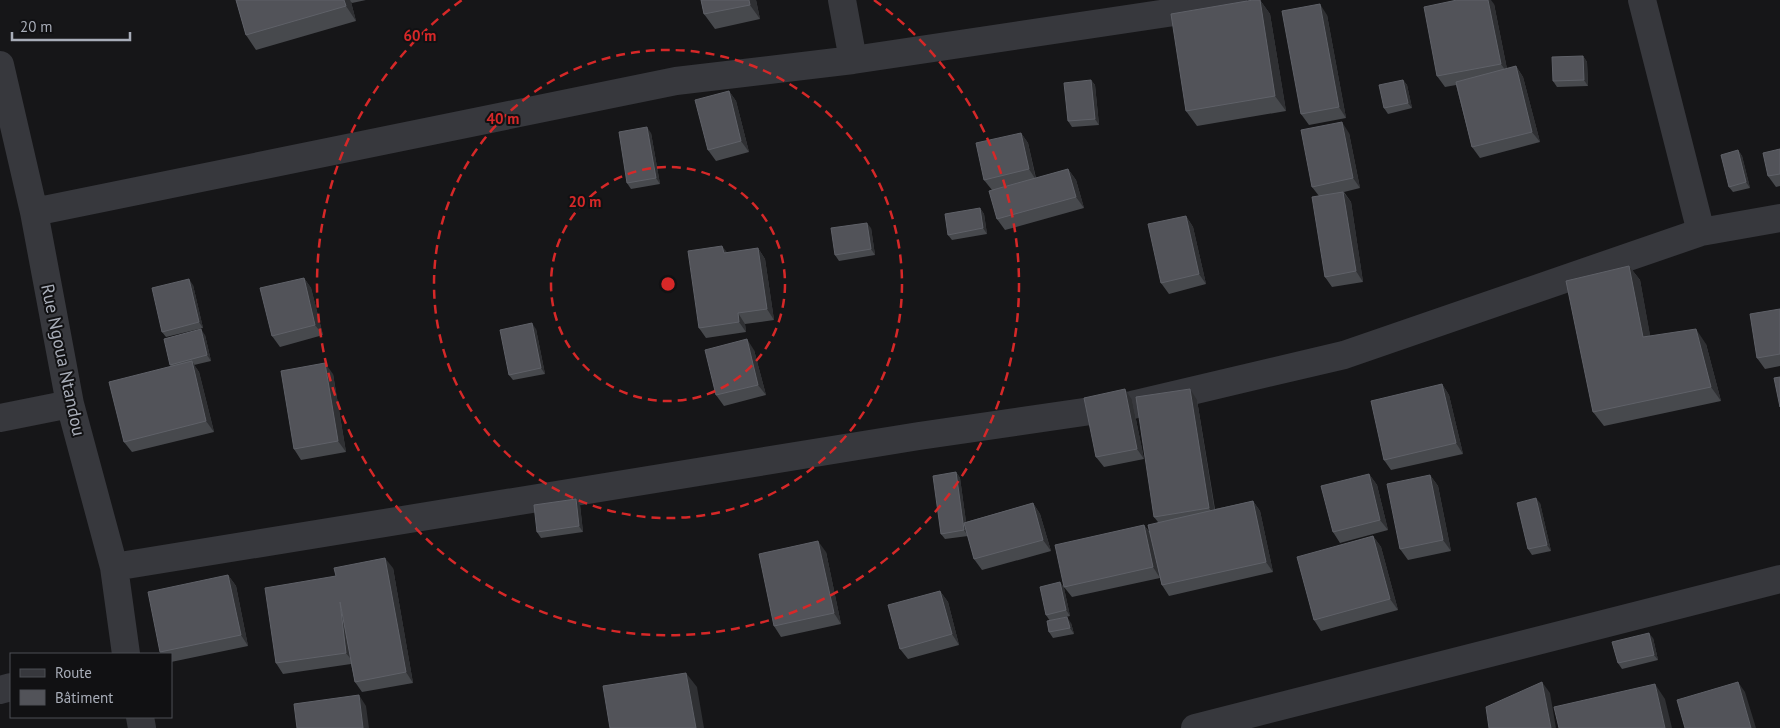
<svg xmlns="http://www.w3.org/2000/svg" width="1780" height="728" viewBox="0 0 1780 728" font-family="'PT Sans',sans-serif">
  <rect width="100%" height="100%" fill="#161618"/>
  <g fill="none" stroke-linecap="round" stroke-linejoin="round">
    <path stroke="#37383d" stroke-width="28" d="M 842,0 L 853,60
      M 1642,0 L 1701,232
      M 0,65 L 34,212 L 70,404 L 114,567 L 126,654
      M 34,212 L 676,81 L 853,60 L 1201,8 L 1233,0
      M 0,418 L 70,404
      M 114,567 L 919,436 L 1132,405 L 1344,355 L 1701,232 L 1780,218
      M 0,690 L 11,687
      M 140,717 L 142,728
      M 1195,728 L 1780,579"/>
  </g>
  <path fill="#47494d" d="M 236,0 L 366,0 L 352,3 L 351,2 L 356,21 L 256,50 L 246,35 Z
    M 701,0 L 756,0 L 760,19 L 715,29 L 704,14 Z
    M 1253,0 L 1260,0 L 1270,14 L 1286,111 L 1197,126 L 1186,111 Z
    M 1494,4 L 1507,69 L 1516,66 L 1523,77 L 1540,142 L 1480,158 L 1472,147 L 1456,85 L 1445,87 L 1437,76 Z
    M 1327,15 L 1346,118 L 1309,125 L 1301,114 Z
    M 1583,56 L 1587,62 L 1588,86 L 1557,87 L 1553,81 Z
    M 1091,80 L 1095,85 L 1099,125 L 1072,127 L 1068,121 Z
    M 1403,80 L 1407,85 L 1412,108 L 1388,114 L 1384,108 Z
    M 729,91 L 736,101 L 749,152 L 716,161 L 708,150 Z
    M 651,133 L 660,184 L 631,189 L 627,183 Z
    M 1021,133 L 1028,143 L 1036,178 L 1068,169 L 1076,180 L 1084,208 L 1005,230 L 997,219 L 992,190 L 984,180 Z
    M 1349,133 L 1360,188 L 1344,192 L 1351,202 L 1363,282 L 1332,287 L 1325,277 L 1319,196 L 1312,187 Z
    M 1780,149 L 1780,186 L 1776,187 L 1768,176 Z
    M 1738,150 L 1742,156 L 1750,188 L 1733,192 L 1729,187 Z
    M 980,208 L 984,214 L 987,234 L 952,240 L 948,235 Z
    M 1186,216 L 1193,227 L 1206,284 L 1169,294 L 1161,283 Z
    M 871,228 L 875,255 L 839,261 L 835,255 Z
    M 758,248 L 765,259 L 774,320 L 745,324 L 746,332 L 706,338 L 699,328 L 727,253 Z
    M 1629,266 L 1640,280 L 1650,336 L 1706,344 L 1721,401 L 1604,426 L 1593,412 Z
    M 304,278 L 311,288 L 323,335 L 280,347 L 272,336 Z
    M 193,285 L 203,328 L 166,337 L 162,332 Z
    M 1780,309 L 1780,366 L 1765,369 L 1757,358 Z
    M 536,329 L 545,374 L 513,380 L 509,375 Z
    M 205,335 L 211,361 L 194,365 L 199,372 L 214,432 L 132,452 L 124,442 L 171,366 L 170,365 Z
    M 754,350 L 766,395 L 724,406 L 716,395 Z
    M 333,374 L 346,452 L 301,460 L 294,449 Z
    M 1442,384 L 1449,395 L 1463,454 L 1391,470 L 1384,460 Z
    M 1132,400 L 1144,459 L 1104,467 L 1096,457 Z
    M 1197,400 L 1215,509 L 1253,501 L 1260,511 L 1273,572 L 1169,596 L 1162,585 L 1160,578 L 1072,597 L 1064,587 L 1144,525 L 1151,534 L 1158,522 L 1154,517 Z
    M 956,472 L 960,478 L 966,522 L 1033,503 L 1040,514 L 1051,551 L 982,570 L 974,559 L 968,536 L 945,539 L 941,534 Z
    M 1369,474 L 1377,485 L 1388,530 L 1340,543 L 1333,532 Z
    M 1430,475 L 1438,486 L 1451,551 L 1408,560 L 1400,549 Z
    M 1540,503 L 1551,551 L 1532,555 L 1528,549 Z
    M 580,505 L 583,532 L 541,538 L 537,532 Z
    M 1373,536 L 1381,547 L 1398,610 L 1321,631 L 1314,620 Z
    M 826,552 L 841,624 L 781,637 L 774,626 Z
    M 393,568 L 413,683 L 362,692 L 355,682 L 351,664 L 283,674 L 276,663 Z
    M 228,575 L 236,586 L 248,646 L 171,662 L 171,654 L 161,654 L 160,652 Z
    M 1060,582 L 1064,588 L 1070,616 L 1055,620 L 1071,623 L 1074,634 L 1053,638 L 1049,632 L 1050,621 L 1046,615 Z
    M 940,591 L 948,602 L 959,645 L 908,659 L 900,649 Z
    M 1653,638 L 1658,660 L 1622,669 L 1618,663 Z"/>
  <path fill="#2f3033" d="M 344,0 L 350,0 L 351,2 L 356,21 L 346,6 Z
    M 749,0 L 756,0 L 760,19 L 750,5 Z
    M 1260,0 L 1270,14 L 1286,111 L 1275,96 Z
    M 1488,0 L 1491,0 L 1494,4 L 1508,74 L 1501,64 Z
    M 1320,4 L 1327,15 L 1346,118 L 1339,107 Z
    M 1583,56 L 1587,62 L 1588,86 L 1584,80 Z
    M 1516,66 L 1523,77 L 1540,142 L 1532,132 Z
    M 1091,80 L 1095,85 L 1099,125 L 1095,119 Z
    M 1403,80 L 1407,85 L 1412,108 L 1408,103 Z
    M 729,91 L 736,101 L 749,152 L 741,141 Z
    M 1342,122 L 1349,133 L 1360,188 L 1353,178 Z
    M 647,127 L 651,133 L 660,184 L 656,178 Z
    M 1021,133 L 1028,143 L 1036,180 L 1029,169 Z
    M 1738,150 L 1742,156 L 1750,188 L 1746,182 Z
    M 1068,169 L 1076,180 L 1084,208 L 1076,197 Z
    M 1343,192 L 1351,202 L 1363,282 L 1356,271 Z
    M 980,208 L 984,214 L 987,234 L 983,228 Z
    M 1186,216 L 1193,227 L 1206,284 L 1199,274 Z
    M 867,223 L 871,228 L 875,255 L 871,249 Z
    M 722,246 L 730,256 L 724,253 Z
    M 758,248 L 765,259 L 774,320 L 767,309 Z
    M 1629,266 L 1640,280 L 1653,351 L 1643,337 Z
    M 304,278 L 311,288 L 323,335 L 315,325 Z
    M 189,279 L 193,285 L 203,328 L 199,322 Z
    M 738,313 L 745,324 L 746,332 L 739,322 Z
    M 532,323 L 536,329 L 545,374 L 541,368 Z
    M 201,329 L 205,335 L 211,361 L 207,355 Z
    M 1696,329 L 1706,344 L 1721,401 L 1711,387 Z
    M 747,339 L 754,350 L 766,395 L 758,385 Z
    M 192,361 L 199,372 L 214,432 L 206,421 Z
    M 325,363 L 333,374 L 346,452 L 338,441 Z
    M 1442,384 L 1449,395 L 1463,454 L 1456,443 Z
    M 1125,389 L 1132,400 L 1144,459 L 1137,449 Z
    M 1190,389 L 1197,400 L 1216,519 L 1209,508 Z
    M 956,472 L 960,478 L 968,536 L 964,530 Z
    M 1369,474 L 1377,485 L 1388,530 L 1380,520 Z
    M 1430,475 L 1438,486 L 1451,551 L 1443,540 Z
    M 1536,498 L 1540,503 L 1551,551 L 1547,545 Z
    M 576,499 L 580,505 L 583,532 L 579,526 Z
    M 1253,501 L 1260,511 L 1273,572 L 1266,562 Z
    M 1033,503 L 1040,514 L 1051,551 L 1043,540 Z
    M 1144,525 L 1151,535 L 1160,578 L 1153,567 Z
    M 1373,536 L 1381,547 L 1398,610 L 1390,599 Z
    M 818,541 L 826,552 L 841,624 L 834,613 Z
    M 385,558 L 393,568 L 413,683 L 406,672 Z
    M 228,575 L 236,586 L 248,646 L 241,635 Z
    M 1060,582 L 1064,588 L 1070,616 L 1066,610 Z
    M 940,591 L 948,602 L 959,645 L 952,634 Z
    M 340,602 L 354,663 L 346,653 Z
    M 1067,617 L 1071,623 L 1074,634 L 1070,628 Z
    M 1649,633 L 1653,638 L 1658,660 L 1654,655 Z
    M 686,673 L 697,687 L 704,728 L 696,728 Z
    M 1542,682 L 1550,693 L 1556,728 L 1551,728 Z
    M 1738,682 L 1745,692 L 1756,728 L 1751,728 Z
    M 1655,684 L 1665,699 L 1672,728 L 1665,728 Z
    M 359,695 L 366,706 L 369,728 L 363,728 Z"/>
  <path fill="#525359" stroke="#5f6168" d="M 236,0 L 344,0 L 346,6 L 246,35 Z
    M 701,0 L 749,0 L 750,5 L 704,14 Z
    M 1253,0 L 1260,0 L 1275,96 L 1186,111 L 1171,14 Z
    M 1457,0 L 1488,0 L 1501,64 L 1437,76 L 1424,7 Z
    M 1320,4 L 1339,107 L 1301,114 L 1282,11 Z
    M 1583,56 L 1584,80 L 1553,81 L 1552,57 Z
    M 1516,66 L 1532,132 L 1472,147 L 1456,82 Z
    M 1091,80 L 1095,119 L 1068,121 L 1064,83 Z
    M 1403,80 L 1408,103 L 1384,108 L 1379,85 Z
    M 729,91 L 741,141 L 708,150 L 695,100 Z
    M 1342,122 L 1353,178 L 1312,187 L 1301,130 Z
    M 647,127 L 656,178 L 627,183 L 619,132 Z
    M 1021,133 L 1029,169 L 984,180 L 976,143 Z
    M 1780,149 L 1780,174 L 1768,176 L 1763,153 Z
    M 1738,150 L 1746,182 L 1729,187 L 1721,155 Z
    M 1068,169 L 1076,197 L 997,219 L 989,191 Z
    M 1343,192 L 1356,271 L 1325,277 L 1312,197 Z
    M 980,208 L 983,228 L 948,235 L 945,214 Z
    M 1186,216 L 1199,274 L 1161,283 L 1148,224 Z
    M 867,223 L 871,249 L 835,255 L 831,228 Z
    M 722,246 L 724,253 L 758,248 L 767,309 L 738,313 L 739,322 L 699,328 L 688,251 Z
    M 1629,266 L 1643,337 L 1696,329 L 1711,387 L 1593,412 L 1566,281 Z
    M 304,278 L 315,325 L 272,336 L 260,288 Z
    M 189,279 L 199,322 L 162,332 L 152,288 Z
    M 1780,309 L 1780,354 L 1757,358 L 1750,314 Z
    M 532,323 L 541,368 L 509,375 L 500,330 Z
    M 201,329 L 207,355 L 170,365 L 164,339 Z
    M 747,339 L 758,385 L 716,395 L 705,350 Z
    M 192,361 L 206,421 L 124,442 L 109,382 Z
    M 325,363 L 338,441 L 294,449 L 281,371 Z
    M 1780,377 L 1780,407 L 1774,378 Z
    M 1442,384 L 1456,443 L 1384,460 L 1371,401 Z
    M 1125,389 L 1137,449 L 1096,457 L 1084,398 Z
    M 1190,389 L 1209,508 L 1154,517 L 1136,397 Z
    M 956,472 L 964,530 L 941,534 L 933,476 Z
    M 1369,474 L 1380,520 L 1333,532 L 1321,486 Z
    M 1430,475 L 1443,540 L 1400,549 L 1387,484 Z
    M 1536,498 L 1547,545 L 1528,549 L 1517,503 Z
    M 576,499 L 579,526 L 537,532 L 534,505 Z
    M 1253,501 L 1266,562 L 1162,585 L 1148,525 Z
    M 1033,503 L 1043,540 L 974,559 L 964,523 Z
    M 1144,525 L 1153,567 L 1064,587 L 1055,545 Z
    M 1373,536 L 1390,599 L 1314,620 L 1297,557 Z
    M 818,541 L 834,613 L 774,626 L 759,554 Z
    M 385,558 L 406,672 L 355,682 L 340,602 L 346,653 L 276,663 L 265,588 L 336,576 L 334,568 Z
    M 228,575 L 241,635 L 160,652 L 148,592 Z
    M 1060,582 L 1066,610 L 1046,615 L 1040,587 Z
    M 940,591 L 952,634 L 900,649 L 888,605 Z
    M 1067,617 L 1070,628 L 1049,632 L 1047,621 Z
    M 1649,633 L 1654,655 L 1618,663 L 1612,642 Z
    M 686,673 L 696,728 L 610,728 L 603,686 Z
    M 1542,682 L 1551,728 L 1489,728 L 1486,707 Z
    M 1738,682 L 1751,728 L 1685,728 L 1677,700 Z
    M 1655,684 L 1665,728 L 1559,728 L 1554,707 Z
    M 359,695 L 363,728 L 297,728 L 294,704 Z"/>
  <g fill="none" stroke="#d62828" stroke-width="2.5" stroke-dasharray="9 6">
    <circle cx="668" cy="284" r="117"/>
    <circle cx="668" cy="284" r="234"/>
    <path d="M874 0A351 351 0 1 1 462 0"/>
  </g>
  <g text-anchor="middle" stroke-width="4" stroke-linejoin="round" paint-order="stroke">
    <g font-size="18" fill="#a8adb8" stroke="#111113">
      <text transform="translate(63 360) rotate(78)" y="6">Rue Ngoua Ntandou</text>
    </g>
  </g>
  <circle cx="668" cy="284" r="8" fill="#d62828" stroke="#111113" stroke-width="2.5"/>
  <g font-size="15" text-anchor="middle" font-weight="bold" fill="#d62828" stroke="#111113" stroke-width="4" stroke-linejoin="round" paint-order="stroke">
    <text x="420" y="41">60 m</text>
    <text x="503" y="124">40 m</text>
    <text x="585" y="207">20 m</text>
  </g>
  <rect x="10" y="653" width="162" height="65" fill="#111113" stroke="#4d4f55"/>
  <rect x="20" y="669" width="25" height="8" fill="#37383d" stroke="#4d4f55"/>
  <text x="55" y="678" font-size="15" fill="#a8adb8">Route</text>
  <rect x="20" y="690" width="25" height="15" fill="#525359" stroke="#4d4f55"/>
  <text x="55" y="703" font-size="15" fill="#a8adb8">Bâtiment</text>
  <path d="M12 32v8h118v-8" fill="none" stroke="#a8adb8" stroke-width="2.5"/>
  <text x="20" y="32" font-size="15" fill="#a8adb8" stroke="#111113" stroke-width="4" paint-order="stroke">20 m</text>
</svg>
